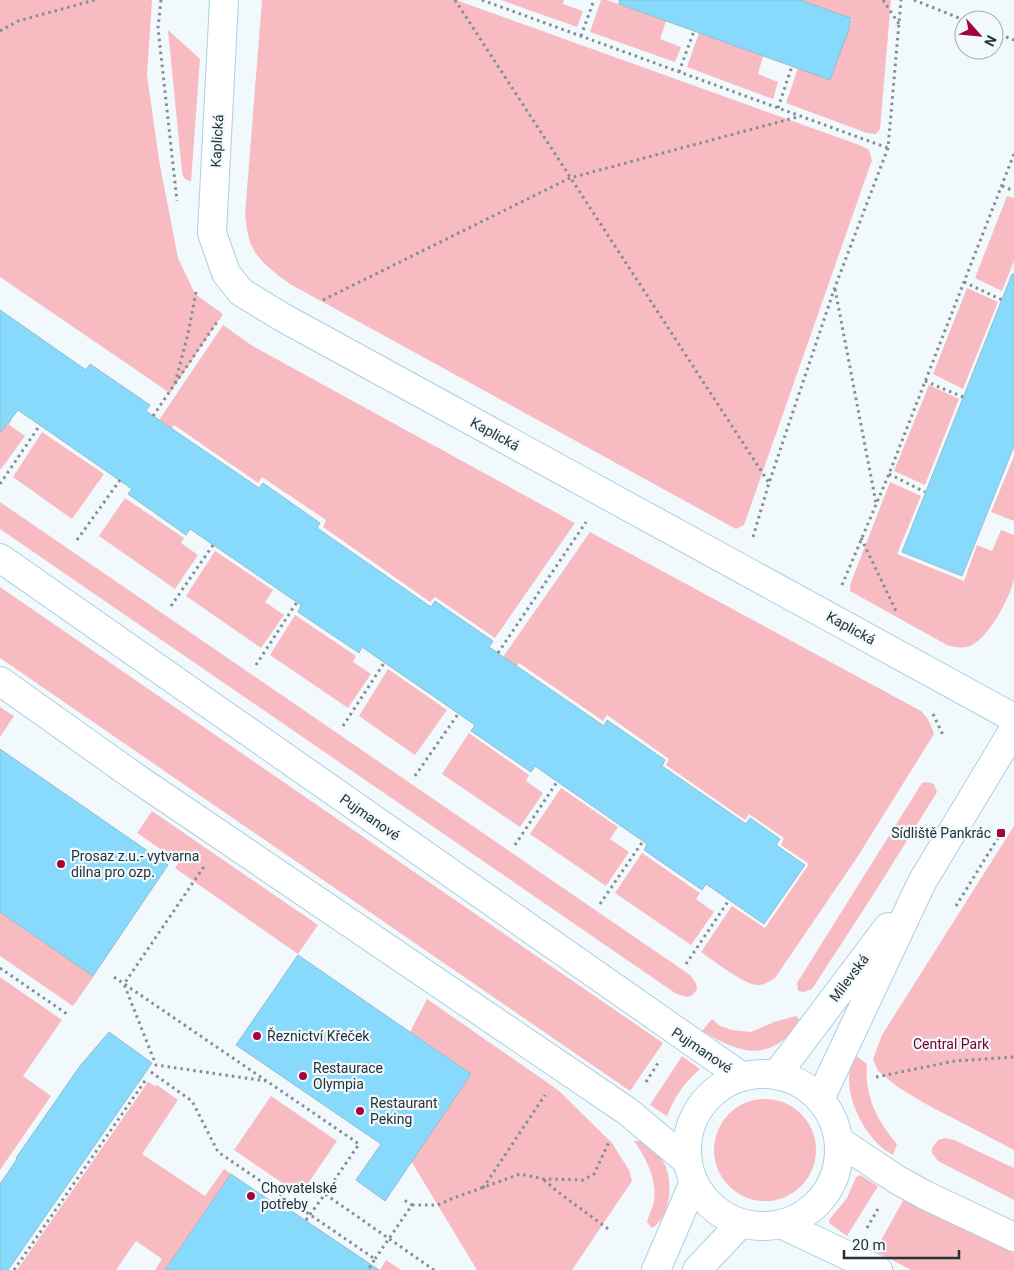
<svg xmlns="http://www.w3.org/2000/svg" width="1014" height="1270" viewBox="0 0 1014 1270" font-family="Roboto,sans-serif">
  <rect width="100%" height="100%" fill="#f1f9fc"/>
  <path fill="#f9bbc2" d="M 0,0 L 152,0 L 147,75 L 159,160 L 178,258 L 195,294 L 223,314 L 170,393 L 0,277 Z
    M 262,0 L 456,0 L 862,146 L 869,150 L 872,160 L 744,525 L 736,529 L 290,284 C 274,272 254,259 249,238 C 247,231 246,223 245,215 Z
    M 501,0 L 564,0 L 563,4 L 583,11 L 577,27 Z
    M 601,0 L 607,0 L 666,21 L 660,39 L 681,47 L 675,62 L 590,32 Z
    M 800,0 L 891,0 L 880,129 L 876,134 L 867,133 L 786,103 L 798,68 L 830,80 L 852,19 Z
    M 168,30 L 200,59 L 191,182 L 184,178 L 182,172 Z
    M 699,33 L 763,56 L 758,74 L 778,82 L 773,99 L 687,67 Z
    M 1007,196 L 1014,198 L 1014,261 L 1002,291 L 975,278 Z
    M 967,288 L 998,302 L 963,389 L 933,374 Z
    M 223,325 L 251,345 L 575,523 L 495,638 L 435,597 L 430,602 L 323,527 L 326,520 L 262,477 L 258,483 L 174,425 L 171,429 L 159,420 Z
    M 929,385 L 959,399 L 925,485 L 894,471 Z
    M 0,410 L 12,419 L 9,425 L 25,436 L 1,469 L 0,468 Z
    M 42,432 L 104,474 L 72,519 L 13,477 Z
    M 1014,456 L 1014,521 L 991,512 Z
    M 890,482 L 921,496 L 897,554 L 964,581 L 977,545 L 992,551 L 1001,530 L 1014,535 C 1014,549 1014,566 1014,579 C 1010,598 988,639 970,646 C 962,649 955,647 947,645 L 850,591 L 850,585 Z
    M 125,498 L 184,538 L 181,543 L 198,555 L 175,589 L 99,536 Z
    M 0,502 L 690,975 L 696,983 L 697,989 C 690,1000 686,997 675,993 L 0,529 Z
    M 590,532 L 921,711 C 928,718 931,724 934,734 L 858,856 L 775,978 C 770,981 763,986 756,985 C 744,984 713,960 701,952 L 732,906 L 765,928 L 809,864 L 781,845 L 784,838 L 749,814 L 745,820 L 666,765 L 669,759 L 607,715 L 603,721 L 519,663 L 517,666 L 503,657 Z
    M 215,551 L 273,590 L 265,602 L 284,615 L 261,648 L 186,596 Z
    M 0,587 L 663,1043 L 630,1091 L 0,658 Z
    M 295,615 L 356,656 L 353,662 L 371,674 L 348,708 L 270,655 Z
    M 388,669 L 447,710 L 415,755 L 359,716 Z
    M 0,707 L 14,716 L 0,737 Z
    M 469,733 L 529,775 L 526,781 L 543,793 L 520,827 L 442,774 Z
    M 927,782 L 934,784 L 937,792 L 875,892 L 812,989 L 804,992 L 798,991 L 797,983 L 922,783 Z
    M 561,788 L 618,827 L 610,839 L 629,852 L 606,886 L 530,834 Z
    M 152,811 L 318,925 L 298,954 L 175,868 L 179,862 L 137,833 Z
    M 1014,826 L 1014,1150 L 924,1103 L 898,1087 L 878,1071 L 873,1059 L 882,1035 Z
    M 642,853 L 700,893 L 696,899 L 714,912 L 691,945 L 615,893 Z
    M 0,912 L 94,976 L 73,1006 L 0,956 Z
    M 0,977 L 62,1020 L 23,1076 L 51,1096 L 0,1170 Z
    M 427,999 L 558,1090 L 612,1143 L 629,1170 L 632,1181 L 572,1270 L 477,1270 L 411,1161 L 471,1074 L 410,1032 Z
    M 796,1016 L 801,1021 C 770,1063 742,1055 702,1031 L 712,1019 L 720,1026 L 732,1030 L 751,1032 L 774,1022 Z
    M 855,1055 L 867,1064 C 864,1095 877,1121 897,1144 L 893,1155 C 867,1142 844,1099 850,1069 C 850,1065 853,1060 855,1055 Z
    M 682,1056 L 700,1069 C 684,1083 675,1096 667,1116 L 650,1105 Z
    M 148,1082 L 155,1086 L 157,1085 L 178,1100 L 142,1154 L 205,1196 L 224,1169 L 231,1174 L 165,1270 L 155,1270 L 162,1259 L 136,1241 L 116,1270 L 17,1270 Z
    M 271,1096 L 337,1141 L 300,1195 L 234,1150 Z
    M714 1150a51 51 0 1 1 102 0a51 51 0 1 1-102 0Z
    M 945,1138 L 954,1140 L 1014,1168 L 1014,1200 L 938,1161 L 932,1153 L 932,1148 L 938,1140 Z
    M 634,1141 L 643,1141 C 652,1147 662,1157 666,1167 C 673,1186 670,1217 652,1228 L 647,1222 C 649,1215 653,1207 654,1200 C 657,1179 646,1158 634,1141 Z
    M 860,1175 L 878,1186 L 847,1236 L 830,1224 L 829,1220 L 847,1198 L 856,1177 Z
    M 904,1199 L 995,1244 L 1014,1253 L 1014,1270 L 911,1270 L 875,1251 Z
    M 386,1260 L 401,1270 L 380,1270 Z"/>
  <path fill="#87dafb" stroke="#96bccd" d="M 619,0 L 800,0 L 851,18 L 848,32 L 830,80 L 619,4 Z
    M 1012,274 L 1014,274 L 1014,446 L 962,576 L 902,552 Z
    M 0,310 L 86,370 L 90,364 L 150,405 L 146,411 L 259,488 L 263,483 L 320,523 L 317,528 L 431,607 L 435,601 L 493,641 L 489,647 L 604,726 L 607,720 L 665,760 L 662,766 L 746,824 L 750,818 L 780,839 L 776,845 L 805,865 L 764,924 L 706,884 L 702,890 L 644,850 L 647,844 L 535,766 L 531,772 L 471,731 L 475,725 L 362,647 L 359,653 L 298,612 L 301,605 L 190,529 L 186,535 L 128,494 L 132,489 L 18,410 L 0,433 Z
    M 0,749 L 168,865 L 93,976 L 0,912 Z
    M 298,955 L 471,1074 L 385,1201 L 356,1180 L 381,1144 L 236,1045 Z
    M 109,1032 L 152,1063 L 8,1270 L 0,1270 L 0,1184 L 17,1159 L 16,1158 L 80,1066 Z
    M 231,1174 L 288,1213 L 290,1210 L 379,1270 L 165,1270 Z"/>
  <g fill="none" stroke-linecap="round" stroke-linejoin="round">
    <g stroke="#a9d0e0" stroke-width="30">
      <path id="street" d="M 224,0 L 212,233 L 226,273 L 241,292 L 282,317 L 1014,718
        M 0,558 L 741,1076
        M 0,681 L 132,775 L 627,1111 L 687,1161"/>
    </g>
    <g stroke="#a9d0e0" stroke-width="30">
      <path id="secondary" d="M 777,1074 L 888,927
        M687 1150a76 76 0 1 1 152 0a76 76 0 1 1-152 0Z
        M 820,1099 L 922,882 L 1014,729
        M 839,1141 L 896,1179 L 925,1195 L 1014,1237
        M 781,1224 L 878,1270
        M 656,1270 L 694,1182
        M 697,1270 L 741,1223"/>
    </g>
    <path stroke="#828e93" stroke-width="3" stroke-dasharray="2.5 4" stroke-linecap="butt" d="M 161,0 L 158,28 L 177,201
      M 455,0 L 769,483
      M 482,0 L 888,148
      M 883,0 L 899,24
      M 914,0 L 964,20
      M 0,31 L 18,21 L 95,0
      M 994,32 L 1014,40
      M 581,36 L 594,0
      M 679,72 L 694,31
      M 778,108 L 792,66
      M 1002,186 L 1014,191
      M 964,282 L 1002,300
      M 835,289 L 876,503
      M 323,300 L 570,178 L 801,116
      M 925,381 L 963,397
      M 175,383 L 188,334 L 196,292
      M 153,416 L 219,319
      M 889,474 L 925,492
      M 0,484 L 40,425
      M 753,537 L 769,483 L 835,287 L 888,148 L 901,0
      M 861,538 L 897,613
      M 77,540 L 120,480
      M 842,585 L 889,474 L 1014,154
      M 171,606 L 213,545
      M 498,653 L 586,522
      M 256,665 L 297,602
      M 933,714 L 943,735
      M 343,726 L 384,663
      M 415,776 L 458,714
      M 515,845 L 557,782
      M 202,867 L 203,868 L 124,984 L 156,1065 L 266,1081
      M 600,904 L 643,841
      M 956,906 L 1001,833
      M 686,964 L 729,900
      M 0,968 L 67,1014
      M 114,977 L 359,1144 L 325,1194 L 434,1270
      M 151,1072 L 192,1101 L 218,1152 L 375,1259 L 368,1270
      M 876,1077 L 955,1061 L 1014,1057
      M 646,1082 L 660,1060
      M 544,1180 L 558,1192 L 611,1231
      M 483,1188 L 545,1095
      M 412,1205 L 438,1205 L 451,1199 L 520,1174 L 544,1179 L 583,1180 L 594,1174 L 609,1142
      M 306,1220 L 325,1194
      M 867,1228 L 879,1207
      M 375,1259 L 412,1205 L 404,1200
      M 14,1270 L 147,1078"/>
    <use href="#street" stroke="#fff" stroke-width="28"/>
    <use href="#secondary" stroke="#fff" stroke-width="28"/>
  </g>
  <g fill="#a2053e" stroke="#f1f9fc" stroke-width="2">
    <rect x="996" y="828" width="10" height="10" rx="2.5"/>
    <circle cx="61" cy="864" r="5"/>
    <circle cx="257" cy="1036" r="5"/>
    <circle cx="303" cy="1076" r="5"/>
    <circle cx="360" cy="1111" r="5"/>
    <circle cx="251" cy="1196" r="5"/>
  </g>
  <g text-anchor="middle" stroke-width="4.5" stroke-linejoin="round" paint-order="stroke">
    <g font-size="14" fill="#233339" stroke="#f1f9fc">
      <text transform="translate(217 141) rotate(-87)" y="5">Kaplická</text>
      <text transform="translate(495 434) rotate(29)" y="5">Kaplická</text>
      <text transform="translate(851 628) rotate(29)" y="5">Kaplická</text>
      <text transform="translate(370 817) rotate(35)" y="5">Pujmanové</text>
      <text transform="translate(849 978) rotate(-53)" y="5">Milevská</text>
      <text transform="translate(702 1050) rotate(34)" y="5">Pujmanové</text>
    </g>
    <g font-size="14" fill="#233339" stroke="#f1f9fc" text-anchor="start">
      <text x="991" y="838" text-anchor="end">Sídliště Pankrác</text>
      <text x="71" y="861">Prosaz z.u.- vytvarna<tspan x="71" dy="16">dilna pro ozp.</tspan></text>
      <text x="267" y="1041">Řeznictví Křeček</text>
      <text x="313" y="1073">Restaurace<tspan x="313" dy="16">Olympia</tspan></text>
      <text x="370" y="1108">Restaurant<tspan x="370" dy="16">Peking</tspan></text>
      <text x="261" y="1193">Chovatelské<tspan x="261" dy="16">potřeby</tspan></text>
    </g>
    <g font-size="14" fill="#78002b" stroke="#f1f9fc">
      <text x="951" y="1049">Central Park</text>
    </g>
  </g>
  <g transform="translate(979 35) rotate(117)"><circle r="24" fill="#f1f9fc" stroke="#9faaae"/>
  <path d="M0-4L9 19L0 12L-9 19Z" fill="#a2053e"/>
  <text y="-8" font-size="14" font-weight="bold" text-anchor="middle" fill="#233339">N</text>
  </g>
  <path d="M844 1250v8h115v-8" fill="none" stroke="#233339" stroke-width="2.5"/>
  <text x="852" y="1250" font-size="15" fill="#233339" stroke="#f1f9fc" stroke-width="4" paint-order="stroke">20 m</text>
</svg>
